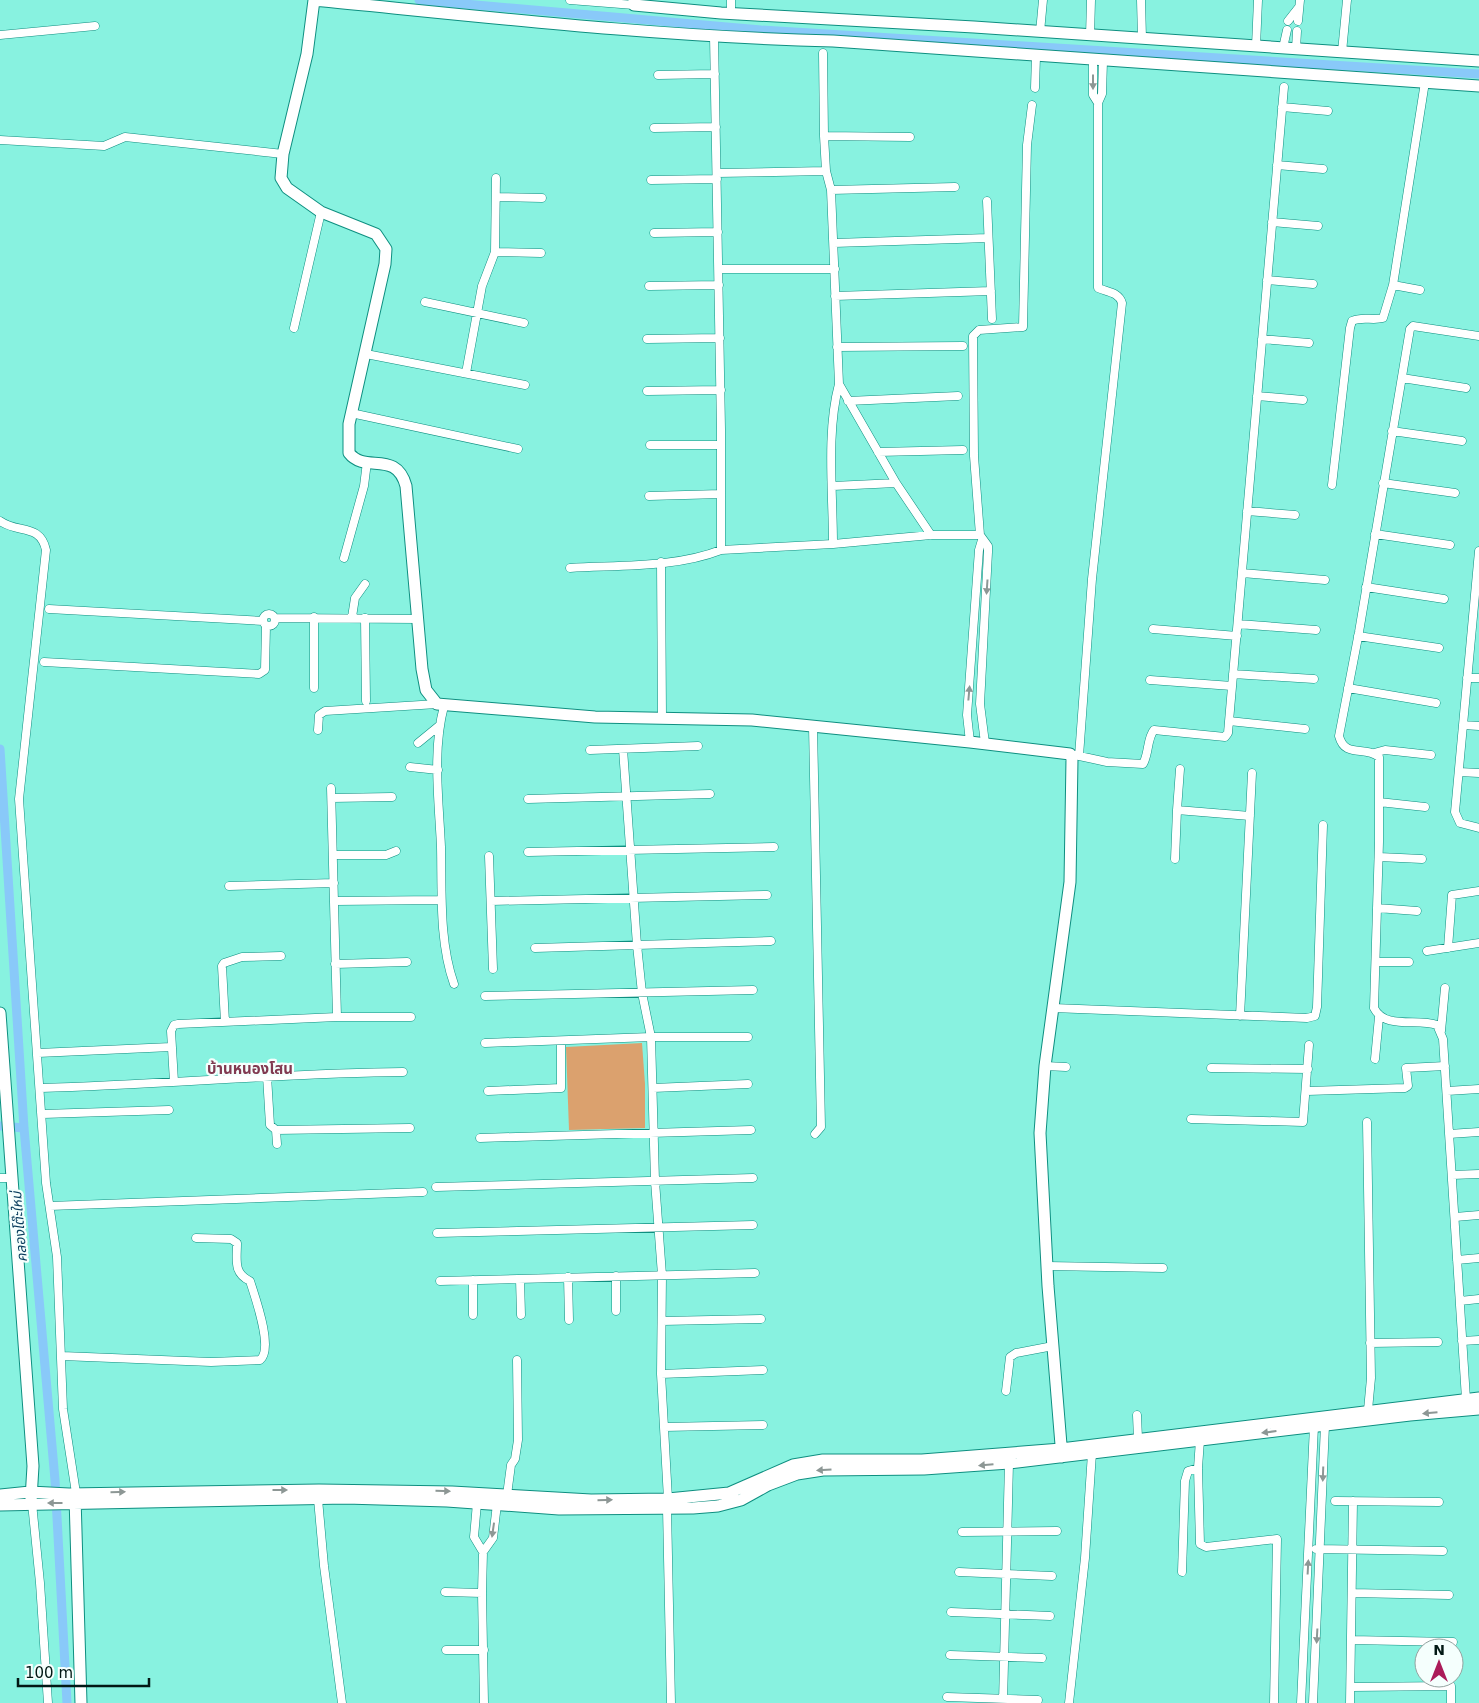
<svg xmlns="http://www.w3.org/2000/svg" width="1479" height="1703" viewBox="0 0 1479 1703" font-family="'DejaVu Sans','Noto Sans Thai',sans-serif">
  <rect width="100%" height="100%" fill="#88f2e0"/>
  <path fill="#dba16e" d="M 642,1043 L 645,1084 L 645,1128 L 569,1130 L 566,1047 Z"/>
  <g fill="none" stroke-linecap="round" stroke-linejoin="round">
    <path stroke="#89c9f9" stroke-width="9" d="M 419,0 L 761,30 L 1479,74
      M 0,749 L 24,1128 L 55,1480 L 67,1703
      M 0,1126 L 24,1128"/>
    <g stroke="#0e8f80" stroke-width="9">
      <path id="street" d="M 570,0 L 634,5
        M 731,0 L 731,14
        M 1141,0 L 1142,38
        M 1288,21 L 1299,7
        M 1298,21 L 1300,0
        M 1040,32 L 1043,0
        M 0,35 L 95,26
        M 714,36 L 721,429 L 721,550
        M 1090,36 L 1091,0
        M 1256,46 L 1258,0
        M 1283,48 L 1287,30
        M 1296,49 L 1297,31
        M 1342,52 L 1347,0
        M 823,53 L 824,136 L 826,171
        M 1093,61 L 1093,95 L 1098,103
        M 658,75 L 715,74
        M 1035,88 L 1036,56
        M 1282,107 L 1328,111
        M 654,128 L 716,127
        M 824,136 L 910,137
        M 0,140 L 104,146 L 125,137 L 283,154
        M 1277,165 L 1323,169
        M 717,173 L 826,171 L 831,190 L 839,384 L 896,483 L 931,535
        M 651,180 L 717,179
        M 831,190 L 955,187
        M 496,197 L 542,198
        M 987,201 L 992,319
        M 1272,222 L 1318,226
        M 654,233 L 718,232
        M 834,243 L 988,238
        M 495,252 L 541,253
        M 719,269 L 835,269
        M 1267,280 L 1313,284
        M 1393,285 L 1420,290
        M 649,286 L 719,285
        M 835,296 L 991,291
        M 425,302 L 524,323
        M 294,328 L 321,212
        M 647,339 L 720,338
        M 1262,339 L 1309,343
        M 837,347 L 963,346
        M 366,354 L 525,385
        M 466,373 L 482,286 L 495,252 L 496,178
        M 1402,378 L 1466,388
        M 647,391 L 721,390
        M 1257,396 L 1303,400
        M 848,401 L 958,396
        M 351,413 L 518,449
        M 1392,431 L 1462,441
        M 650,445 L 721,445
        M 878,452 L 963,450
        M 1383,483 L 1455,493
        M 1332,485 L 1350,328 L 1352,321 C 1363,316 1372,321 1383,318 L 1393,285 L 1425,82
        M 833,486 L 896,483
        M 649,496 L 721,494
        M 1247,511 L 1295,515
        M 0,521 C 18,534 40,523 46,550 L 19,799 L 46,1183 L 57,1257 L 63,1409 L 76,1493
        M 1375,534 L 1450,545
        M 980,535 L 974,456 L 973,336 L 979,330 L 1023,327 L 1027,145 L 1032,105
        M 833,544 C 833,493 826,432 839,384
        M 1479,551 L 1455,812 L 1460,823 L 1479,828
        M 344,558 L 364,486 L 367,462
        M 661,562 L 662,718
        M 570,568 C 619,565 675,568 721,550 L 833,544 L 931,535 L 980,535 L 988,546 L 988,552 L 980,704 L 985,743
        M 1242,573 L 1325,580
        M 1366,587 L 1444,599
        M 49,609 L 263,621
        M263 620a6 6 0 1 1 12 0a6 6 0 1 1-12 0Z
        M 352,617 L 355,598 L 365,584
        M 275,618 L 418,619
        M 365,618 L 366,701
        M 1238,624 L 1316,630
        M 1153,629 L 1237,636
        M 1358,636 L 1439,648
        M 44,662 L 259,674 L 265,670 L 266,626
        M 1233,674 L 1314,679
        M 1467,678 L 1479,678
        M 1150,680 L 1232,686
        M 314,688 L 314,617
        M 1348,688 L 1436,703
        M 444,706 C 432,751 439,801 441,847 C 442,892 439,942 454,984
        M 1229,721 L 1305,729
        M 1463,725 L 1479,726
        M 813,726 L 821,1127 L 815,1134
        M 318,730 L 319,715 L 325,711 L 437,704
        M 970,742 L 967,715 L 979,550 L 982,540
        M 418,743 L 440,725
        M 623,749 L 637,945 L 642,993 L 651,1037 L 655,1181 L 662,1275 L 661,1374 L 668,1499
        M 590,750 L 698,746
        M 1374,753 L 1385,750 L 1431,755
        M 1070,754 L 1107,762 L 1143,764 C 1149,754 1147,738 1154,730 L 1225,737 L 1228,733 L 1284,87
        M 1079,756 L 1092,579 L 1122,303 C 1119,292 1107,292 1098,288 L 1098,103 L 1102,94 L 1103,61
        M 410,767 L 438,770
        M 1180,769 L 1177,810 L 1250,816
        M 1459,772 L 1479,773
        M 331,788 L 337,1017
        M 332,798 L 392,797
        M 528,799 L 710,794
        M 1379,802 L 1425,807
        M 528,852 L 774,847
        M 333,855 L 386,855 L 396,851
        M 489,856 L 493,969
        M 1379,857 L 1422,859
        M 1175,859 L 1177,810
        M 229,886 L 334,883
        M 334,901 L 441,900
        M 491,901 L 767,895
        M 1377,908 L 1417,911
        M 535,948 L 771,941
        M 1448,948 L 1452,895 L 1479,891
        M 1427,951 L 1479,943
        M 1376,962 L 1409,962
        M 335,964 L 407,962
        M 485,996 L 753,990
        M 1053,1008 L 1307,1018 L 1315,1016 L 1317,1007 L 1323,825
        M 1240,1016 L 1252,773
        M 225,1022 L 222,966 L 224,963 L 242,957 L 281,956
        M 1441,1031 L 1445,988
        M 485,1043 L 651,1037 L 748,1037
        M 38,1053 L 171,1047
        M 1375,1059 L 1379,1017
        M 1045,1066 L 1066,1067
        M 1211,1068 L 1308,1069
        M 267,1076 L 270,1125 L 276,1130 L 410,1128
        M 174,1082 L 171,1031 L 174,1025 L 178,1024 L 337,1017 L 411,1017
        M 41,1088 C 162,1085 282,1073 403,1072
        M 653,1088 L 748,1084
        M 488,1091 L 561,1088 L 561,1042
        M 1307,1091 L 1405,1088 L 1408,1086 L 1406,1068 L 1445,1066
        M 1447,1091 L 1479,1089
        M 43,1114 L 169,1110
        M 1191,1119 L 1303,1122 L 1309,1045
        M 1367,1122 L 1371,1378 L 1368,1410
        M 276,1130 L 277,1144
        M 1449,1134 L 1479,1132
        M 480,1138 L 751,1130
        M 1452,1175 L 1479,1174
        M 0,1178 L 12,1178
        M 436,1187 L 753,1178
        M 50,1206 L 423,1192
        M 1455,1217 L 1479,1215
        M 437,1233 L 753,1225
        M 1457,1260 L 1479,1258
        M 1047,1266 L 1163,1268
        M 616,1276 L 616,1311
        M 568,1277 L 569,1320
        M 520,1279 L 521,1315
        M 473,1280 L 473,1315
        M 440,1281 L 755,1273
        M 1460,1301 L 1479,1299
        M 662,1321 L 761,1319
        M 1462,1341 L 1479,1340
        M 1370,1343 L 1438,1342
        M 62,1356 L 211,1362 L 260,1360 C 274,1349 255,1297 250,1281 C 233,1273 237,1260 237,1243 L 231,1239 L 196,1238
        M 661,1374 L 763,1370
        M 1006,1391 L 1010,1357 L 1016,1353 L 1053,1346
        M 1466,1399 L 1443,1039 L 1437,1025 C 1417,1018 1385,1030 1374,1008 L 1379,842 L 1379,757 C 1365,745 1345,759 1339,736 L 1359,632 L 1410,329 L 1413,326 L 1479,336
        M 1137,1415 L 1138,1439
        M 664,1427 L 763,1425
        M 1200,1440 L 1198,1468 L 1200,1544 L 1206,1547 L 1277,1539 L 1274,1703
        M 507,1495 L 511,1465 L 515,1459 L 518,1440 L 517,1360
        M 318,1499 L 324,1566 L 342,1703
        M 1335,1501 L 1439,1502
        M 32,1503 L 40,1583 L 48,1703
        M 477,1503 L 474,1537 L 483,1552
        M 667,1508 L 671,1703
        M 962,1532 L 1057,1531
        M 1316,1549 L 1443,1551
        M 959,1572 L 1052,1576
        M 1182,1572 L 1185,1481 L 1188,1471 L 1198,1468
        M 445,1592 L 482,1593
        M 1352,1593 L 1449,1595
        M 951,1612 L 1050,1616
        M 1351,1640 L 1453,1642
        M 446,1650 L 484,1650
        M 950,1655 L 1042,1658
        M 1351,1687 L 1451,1686 L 1451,1703
        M 947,1697 L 1038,1700
        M 484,1703 L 482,1593 L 483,1552 L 493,1538 L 497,1504
        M 1003,1703 L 1009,1463
        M 1069,1703 L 1085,1558 L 1092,1453
        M 1301,1703 L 1314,1426
        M 1313,1703 L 1325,1425
        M 1350,1703 L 1353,1501"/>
    </g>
    <g stroke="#0e8f80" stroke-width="13">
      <path id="secondary" d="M 314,0 L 307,54 L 283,154 L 281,178 L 287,188 L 321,212 L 376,234 L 386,249 L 385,264 L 349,424 L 349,453 C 365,474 396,449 406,486 L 422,669 L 426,690 L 437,704 L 595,717 L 752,720 L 970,742 L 1070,754 L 1072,759 L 1070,882 L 1045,1066 L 1040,1133 L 1048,1286 L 1062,1457
        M 314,0 C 487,17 660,37 833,41 L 1479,86
        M 634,0 L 634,5 L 721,13 L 974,27 L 1479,61
        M 0,1013 L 33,1466 L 31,1499
        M 0,1495 L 30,1492 L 69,1494 L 319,1490 L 452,1492 L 591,1500 L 668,1499 L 729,1493 L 793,1465 L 823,1460 L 922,1460 L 1061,1449 L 1479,1398
        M 75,1497 L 81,1703
        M 0,1505 L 346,1498 L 447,1501 L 559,1509 L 693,1508 L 718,1506 L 741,1500 L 768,1485 L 797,1474 L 823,1470 L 924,1469 L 1009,1463 L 1410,1415 L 1479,1409"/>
    </g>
    <use href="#street" stroke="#fff" stroke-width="8"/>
    <use href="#secondary" stroke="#fff" stroke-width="11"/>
  </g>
  <defs><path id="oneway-solid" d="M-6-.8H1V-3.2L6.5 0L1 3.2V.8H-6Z" transform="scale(1.25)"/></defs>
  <g fill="#8d9795">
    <use href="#oneway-solid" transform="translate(1093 82) rotate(90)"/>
    <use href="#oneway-solid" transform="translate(987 587) rotate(94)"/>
    <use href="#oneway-solid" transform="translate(969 693) rotate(-85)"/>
    <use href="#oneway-solid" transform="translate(1430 1413) rotate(175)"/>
    <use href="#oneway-solid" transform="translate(1269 1432) rotate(173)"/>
    <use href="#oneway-solid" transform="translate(986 1465) rotate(175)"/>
    <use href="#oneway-solid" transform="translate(824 1470) rotate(176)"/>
    <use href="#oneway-solid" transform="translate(1323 1474) rotate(92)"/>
    <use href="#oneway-solid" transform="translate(280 1490)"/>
    <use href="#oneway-solid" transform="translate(443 1491) rotate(1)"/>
    <use href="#oneway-solid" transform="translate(118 1492) rotate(-1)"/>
    <use href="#oneway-solid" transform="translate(605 1500) rotate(-1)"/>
    <use href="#oneway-solid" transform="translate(55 1503) rotate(-180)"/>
    <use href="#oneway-solid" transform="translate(493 1530) rotate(98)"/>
    <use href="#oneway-solid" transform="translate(1308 1567) rotate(-87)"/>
    <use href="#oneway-solid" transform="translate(1317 1636) rotate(93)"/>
  </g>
  <g text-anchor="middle" stroke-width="4.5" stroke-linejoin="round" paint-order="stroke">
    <g font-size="14" font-style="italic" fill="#083c5c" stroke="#f5fffd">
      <text transform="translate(19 1227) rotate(-95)" y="5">คลองโต๊ะใหม่</text>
    </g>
    <g font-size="15" font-weight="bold" fill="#813a51" stroke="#f5fffd">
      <text x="250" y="1074">บ้านหนองโสน</text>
    </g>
  </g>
  <g transform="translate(1439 1663)"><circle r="24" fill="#f5fffd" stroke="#94a3a0"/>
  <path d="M0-4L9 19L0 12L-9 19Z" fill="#ab1c59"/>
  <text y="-8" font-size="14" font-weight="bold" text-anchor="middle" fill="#021814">N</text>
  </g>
  <path d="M18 1678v8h131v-8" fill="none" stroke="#021814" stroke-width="2.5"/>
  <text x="25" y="1678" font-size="15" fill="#021814" stroke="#f5fffd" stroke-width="4" paint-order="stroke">100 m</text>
</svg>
